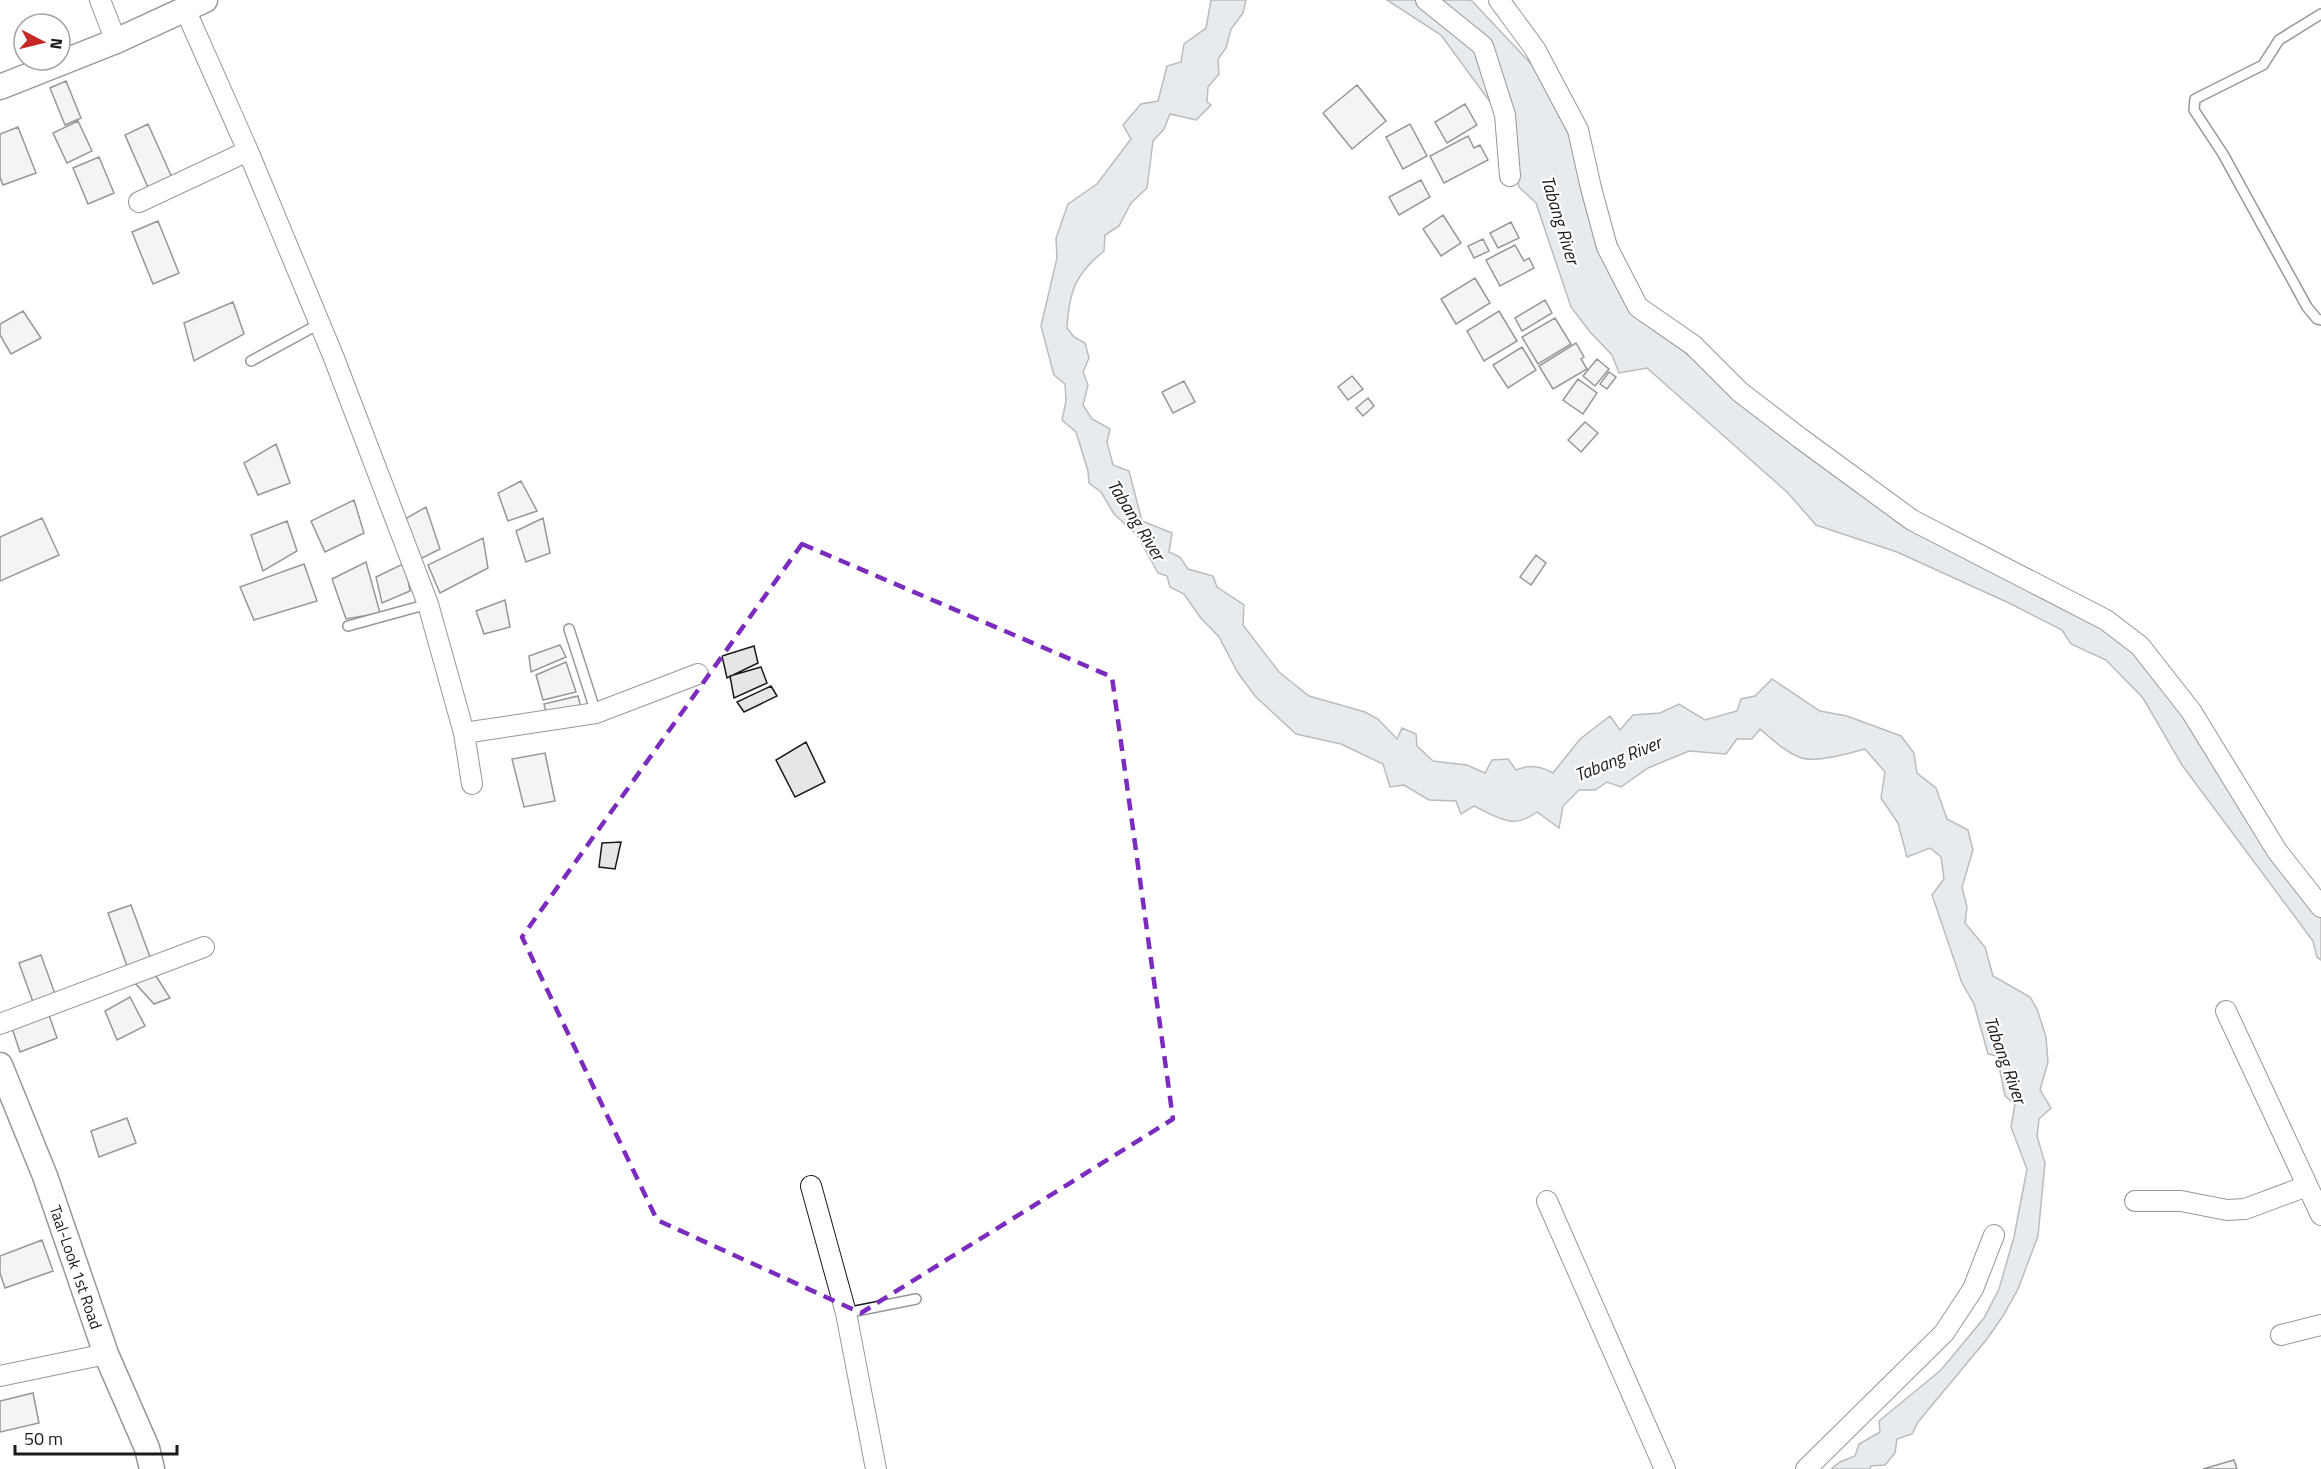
<svg xmlns="http://www.w3.org/2000/svg" width="2321" height="1469" viewBox="0 0 2321 1469" font-family="'Titillium Web',sans-serif">
  <rect width="100%" height="100%" fill="#fff"/>
  <path fill="#c6d2dc" stroke="#6a6a6a" stroke-width="1.5" d="M 1211,0 L 1246,0 L 1243,13 L 1231,29 L 1226,48 L 1218,59 L 1219,74 L 1208,87 L 1207,102 L 1211,105 L 1196,120 L 1170,114 L 1164,129 L 1153,141 L 1147,188 L 1131,203 L 1119,226 L 1105,235 L 1104,251 C 1075,274 1069,292 1067,328 L 1074,337 L 1085,343 L 1089,358 L 1083,372 L 1088,385 L 1083,405 L 1092,419 L 1110,429 L 1107,442 L 1113,465 L 1129,471 L 1142,521 L 1172,533 L 1169,552 L 1180,557 L 1188,569 L 1213,576 L 1217,587 L 1244,605 L 1243,625 L 1279,672 L 1309,696 L 1365,712 L 1378,719 L 1397,739 L 1402,728 L 1416,734 L 1417,746 L 1433,761 L 1467,765 L 1485,773 L 1492,760 L 1508,759 L 1516,770 C 1529,764 1541,766 1553,773 L 1580,739 L 1610,716 L 1620,730 L 1633,715 L 1660,713 L 1679,704 L 1705,720 L 1737,711 L 1741,699 L 1755,696 L 1772,679 L 1820,711 L 1847,716 L 1901,736 L 1914,753 L 1917,773 L 1936,788 L 1947,819 L 1968,830 L 1973,850 L 1962,887 L 1967,907 L 1965,923 L 1985,947 L 1993,976 L 2030,997 L 2037,1009 L 2046,1037 L 2048,1062 L 2040,1090 L 2051,1108 L 2039,1119 L 2037,1136 L 2045,1163 L 2038,1236 L 2018,1289 L 2003,1316 L 1987,1339 L 1918,1422 L 1912,1434 L 1897,1439 L 1895,1453 L 1885,1465 L 1871,1466 L 1870,1469 L 1831,1469 L 1840,1462 L 1855,1456 L 1859,1444 L 1880,1432 L 1879,1421 L 1941,1370 L 1984,1318 L 1999,1289 L 2014,1237 L 2027,1169 L 2011,1127 L 2015,1104 L 2005,1096 L 1997,1056 L 1988,1054 L 1974,1004 L 1962,983 L 1932,895 L 1944,879 L 1941,857 L 1930,848 L 1907,857 L 1898,823 L 1881,798 L 1885,772 L 1865,749 C 1849,753 1814,764 1799,757 C 1784,751 1772,739 1760,729 L 1752,739 L 1737,739 L 1726,754 L 1689,751 L 1648,768 L 1621,787 L 1607,782 L 1595,790 L 1579,790 L 1563,806 L 1559,828 L 1537,812 C 1513,830 1499,818 1474,806 L 1461,814 L 1456,801 L 1429,800 L 1404,785 L 1390,787 L 1383,764 L 1341,744 L 1296,734 L 1256,697 L 1238,673 L 1219,637 L 1200,617 L 1184,594 L 1170,587 L 1167,576 L 1158,573 L 1137,535 L 1114,514 L 1101,492 L 1089,483 L 1088,471 L 1076,432 L 1062,420 L 1066,401 L 1065,384 L 1054,375 L 1041,326 L 1057,258 L 1056,238 L 1068,204 L 1097,184 L 1131,139 L 1123,125 L 1141,104 L 1158,101 L 1167,66 L 1181,62 L 1184,44 L 1206,28 Z
    M 1387,0 L 1471,0 L 1535,68 L 1573,140 L 1628,308 L 1639,320 L 1683,351 L 1870,501 L 1964,556 L 2080,611 L 2141,656 L 2321,915 L 2321,960 L 2317,957 L 2313,941 L 2182,765 L 2143,698 L 2106,660 L 2071,644 L 2062,630 L 2009,603 L 1897,552 L 1816,525 L 1787,492 L 1647,368 L 1619,373 L 1612,355 L 1590,332 L 1571,307 L 1536,203 L 1519,187 L 1511,157 L 1491,103 L 1441,35 Z"/>
  <path fill="#e6e6e6" stroke="#1a1a1a" stroke-width="1.5" d="M 66,81 L 81,118 L 65,125 L 50,88 Z
    M 1357,85 L 1386,121 L 1352,149 L 1323,113 Z
    M 1465,104 L 1477,125 L 1447,143 L 1435,122 Z
    M 78,121 L 92,151 L 67,163 L 53,133 Z
    M 148,124 L 174,182 L 150,192 L 125,135 Z
    M 1410,124 L 1427,156 L 1403,169 L 1386,137 Z
    M 18,127 L 36,173 L 3,185 L 0,177 L 0,134 Z
    M 1468,136 L 1474,148 L 1480,145 L 1488,160 L 1444,183 L 1430,156 Z
    M 99,157 L 114,193 L 88,204 L 73,168 Z
    M 1421,180 L 1430,197 L 1399,215 L 1389,197 Z
    M 1443,215 L 1461,243 L 1441,256 L 1423,229 Z
    M 158,221 L 179,273 L 153,284 L 132,232 Z
    M 1511,222 L 1519,238 L 1498,248 L 1490,233 Z
    M 1483,239 L 1489,251 L 1474,258 L 1468,246 Z
    M 1515,245 L 1524,261 L 1529,258 L 1534,268 L 1500,286 L 1486,260 Z
    M 1475,278 L 1490,303 L 1456,324 L 1441,299 Z
    M 1545,300 L 1552,313 L 1522,331 L 1515,318 Z
    M 233,302 L 244,334 L 194,361 L 184,323 Z
    M 23,311 L 41,338 L 11,354 L 0,335 L 0,324 Z
    M 1499,311 L 1517,341 L 1484,361 L 1467,331 Z
    M 1555,318 L 1571,344 L 1538,364 L 1522,337 Z
    M 1576,343 L 1584,357 L 1581,359 L 1587,369 L 1553,389 L 1539,366 Z
    M 1522,347 L 1536,370 L 1508,388 L 1493,365 Z
    M 1597,359 L 1609,369 L 1595,386 L 1583,376 Z
    M 1609,372 L 1616,377 L 1607,389 L 1600,384 Z
    M 1352,376 L 1363,389 L 1348,400 L 1338,387 Z
    M 1578,379 L 1597,393 L 1583,414 L 1563,400 Z
    M 1184,381 L 1195,402 L 1173,413 L 1162,392 Z
    M 1368,398 L 1374,406 L 1363,416 L 1356,408 Z
    M 1585,422 L 1598,433 L 1581,452 L 1568,440 Z
    M 276,444 L 290,483 L 258,495 L 244,463 Z
    M 521,481 L 537,511 L 508,521 L 498,493 Z
    M 354,500 L 364,533 L 325,552 L 311,521 Z
    M 426,507 L 440,549 L 420,559 L 405,519 Z
    M 42,518 L 59,555 L 0,581 L 0,537 Z
    M 543,518 L 550,553 L 526,562 L 516,531 Z
    M 287,521 L 297,551 L 263,571 L 251,535 Z
    M 483,538 L 488,568 L 440,593 L 428,565 Z
    M 1536,555 L 1546,563 L 1531,585 L 1520,577 Z
    M 366,562 L 380,613 L 346,619 L 332,579 Z
    M 405,563 L 410,591 L 382,603 L 376,577 Z
    M 304,564 L 317,601 L 254,620 L 240,587 Z
    M 505,600 L 510,627 L 484,634 L 476,611 Z
    M 560,645 L 566,657 L 531,672 L 529,656 Z
    M 754,646 L 758,663 L 727,678 L 722,656 Z
    M 566,662 L 576,692 L 543,700 L 536,675 Z
    M 761,667 L 767,683 L 734,698 L 730,676 Z
    M 771,686 L 777,696 L 744,712 L 737,702 Z
    M 578,696 L 581,708 L 547,716 L 544,704 Z
    M 806,742 L 825,782 L 795,797 L 776,760 Z
    M 545,753 L 555,801 L 524,807 L 512,759 Z
    M 621,842 L 615,869 L 599,867 L 602,843 Z
    M 131,905 L 150,957 L 127,966 L 108,913 Z
    M 41,955 L 55,994 L 33,1002 L 19,963 Z
    M 156,976 L 170,998 L 154,1004 L 135,983 Z
    M 130,997 L 145,1026 L 117,1040 L 105,1011 Z
    M 49,1015 L 57,1038 L 20,1052 L 12,1028 Z
    M 127,1118 L 136,1143 L 99,1157 L 91,1131 Z
    M 42,1240 L 53,1271 L 5,1288 L 0,1273 L 0,1256 Z
    M 33,1393 L 39,1423 L 0,1432 L 0,1401 Z
    M 2234,1460 L 2237,1469 L 2203,1469 Z"/>
  <g fill="none" stroke-linecap="round" stroke-linejoin="round">
    <g stroke="#1a1a1a" stroke-width="12">
      <path id="service" d="M 2321,14 L 2279,40 L 2263,65 L 2195,99 L 2194,110 L 2223,154 L 2307,307 L 2317,319 L 2321,320
        M 251,361 L 319,324
        M 348,626 L 428,604
        M 569,629 L 596,713
        M 846,1313 L 916,1299"/>
    </g>
    <g stroke="#1a1a1a" stroke-width="22">
      <path id="minor" d="M 100,0 L 116,41
        M 1426,0 L 1483,46 L 1505,115 L 1510,176
        M 1499,0 L 1535,49 L 1578,130 L 1591,188 L 1607,247 L 1638,307 L 1693,345 L 1740,392 L 1800,438 L 1912,520 L 2106,620 L 2140,646 L 2191,711 L 2277,851 L 2321,907
        M 185,9 L 248,151 L 334,358 L 428,604 L 464,733 L 472,784
        M 139,202 L 248,151
        M 464,733 L 596,713 L 698,674
        M 2226,1011 L 2321,1215
        M 0,1024 L 204,947
        M 811,1186 L 846,1313 L 876,1469
        M 1547,1201 L 1665,1469
        M 2135,1201 L 2181,1201 L 2227,1210 L 2245,1209 L 2307,1186
        M 2281,1335 L 2321,1325
        M 0,1376 L 106,1354
        M 1806,1469 L 1944,1333 L 1973,1289 L 1994,1235"/>
    </g>
    <g stroke="#1a1a1a" stroke-width="27">
      <path id="tertiary" d="M 0,87 L 116,41 L 205,0
        M 0,1065 L 45,1176 L 106,1354 L 147,1448 L 152,1469"/>
    </g>
    <use href="#service" stroke="#fff" stroke-width="9"/>
    <use href="#minor" stroke="#fff" stroke-width="20"/>
    <use href="#tertiary" stroke="#fff" stroke-width="24"/>
  </g>
  <path d="M0 0H2321V1469H0ZM 802,544 L 1112,677 L 1173,1119 L 861,1313 L 657,1220 L 522,937 Z" fill="#fff" fill-opacity=".55" fill-rule="evenodd"/>
  <path fill="none" stroke="#7b2cbf" stroke-width="4.5" stroke-dasharray="12 8" stroke-linejoin="round" d="M 802,544 L 1112,677 L 1173,1119 L 861,1313 L 657,1220 L 522,937 Z"/>
  <g text-anchor="middle" stroke-width="4.5" stroke-linejoin="round" paint-order="stroke">
    <g font-size="16" fill="#1a1a1a" stroke="#fff">
      <text transform="translate(76 1267) rotate(71)" y="6">Taal-Look 1st Road</text>
    </g>
    <g font-size="18" font-style="italic" fill="#1a1a1a" stroke="#fff">
      <text transform="translate(1560 220) rotate(73)" y="6">Tabang River</text>
      <text transform="translate(1136 520) rotate(58)" y="6">Tabang River</text>
      <text transform="translate(1618 759) rotate(-22)" y="6">Tabang River</text>
      <text transform="translate(2005 1060) rotate(70)" y="6">Tabang River</text>
    </g>
  </g>
  <g transform="translate(42 42) rotate(97)"><circle r="28" fill="#ffffff" stroke="#a3a3a3" stroke-width="1.5"/>
  <path d="M0-4.5L10 22L0 15L-10 22Z" fill="#c62828"/>
  <text y="-9" font-size="16" font-weight="bold" text-anchor="middle" fill="#1a1a1a">N</text>
  </g>
  <path d="M15 1445v9h162v-9" fill="none" stroke="#1a1a1a" stroke-width="3"/>
  <text x="24" y="1445" font-size="18" fill="#1a1a1a" stroke="#ffffff" stroke-width="4.5" paint-order="stroke">50 m</text>
</svg>
